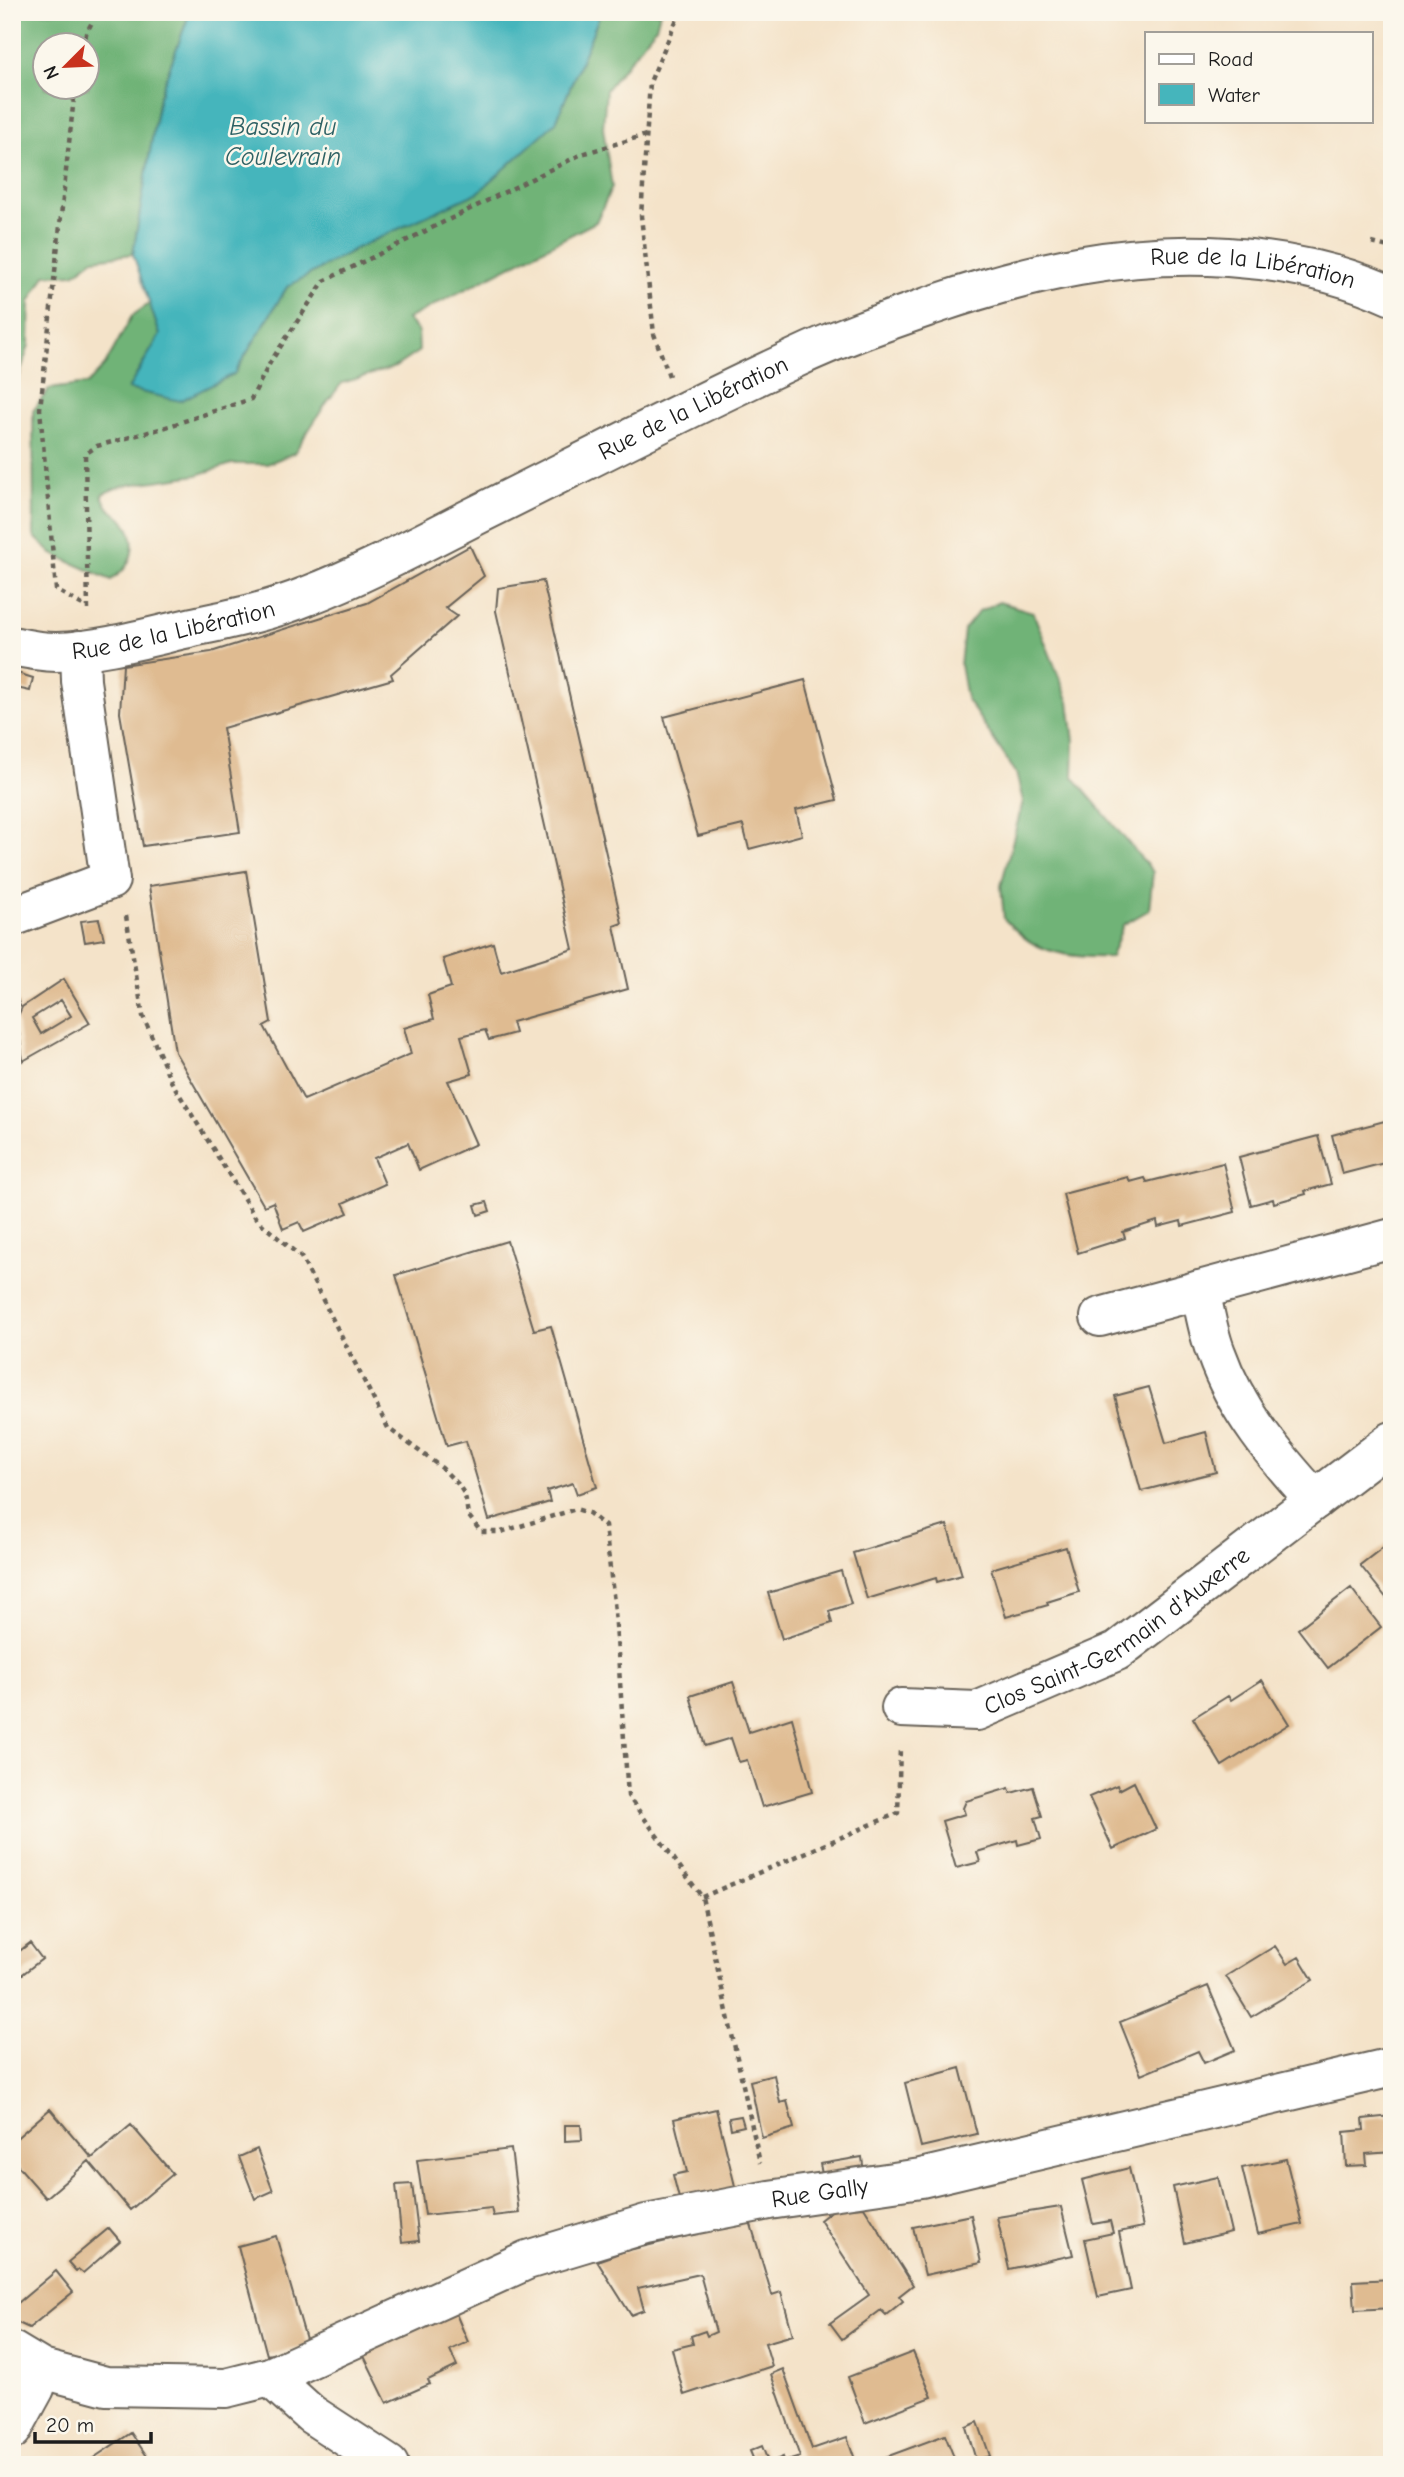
<svg xmlns="http://www.w3.org/2000/svg" width="1404" height="2477" viewBox="0 0 1404 2477" font-family="'Comic Neue',sans-serif">
  <rect width="100%" height="100%" fill="#fbf7ec"/>
  <filter id="ink" filterUnits="userSpaceOnUse"><feTurbulence type="fractalNoise" baseFrequency=".0143" numOctaves="2"/><feDisplacementMap in="SourceGraphic" scale="14" xChannelSelector="R" yChannelSelector="G"/><feConvolveMatrix kernelMatrix="1 2 1 2 8 2 1 2 1" color-interpolation-filters="sRGB"/></filter>
  <filter id="wash" filterUnits="userSpaceOnUse"><feTurbulence type="fractalNoise" baseFrequency=".00686" numOctaves="4" result="noise"/><feDisplacementMap in="SourceGraphic" scale="28" xChannelSelector="R" yChannelSelector="G"/><feGaussianBlur stdDeviation="1.57" result="paint"/><feColorMatrix in="noise" values="0 0 0 0 0 0 0 0 0 0 0 0 0 0 0 0 0 1.4 0 .05"/><feComposite in="paint" operator="in"/></filter>
  <g filter="url(#wash)">
    <rect width="100%" height="100%" fill="#f4e3c9"/>
    <path fill="#70b377" stroke="#46684a" stroke-width="2" fill-rule="evenodd" d="M 12,12 L 190,12 L 159,97 L 133,254 L 94,259 L 74,274 L 45,275 L 30,302 L 29,345 L 12,399 ZM 46,46 L 88,46 L 88,88 L 46,88 Z
      M 601,12 L 660,12 L 656,27 L 606,90 L 603,128 L 612,187 L 596,222 L 407,319 L 418,331 L 419,351 L 395,367 L 342,383 L 325,405 L 294,453 L 267,464 L 232,464 L 197,475 L 121,486 L 102,494 C 106,509 111,509 122,519 C 134,531 136,550 127,565 C 124,571 116,576 111,580 L 52,554 L 34,536 L 33,411 L 49,389 L 87,384 L 105,365 L 132,316 L 150,303 L 160,335 L 129,388 L 234,374 L 287,287 L 357,248 L 556,122 Z
      M 999,602 L 1033,612 L 1069,702 L 1074,741 L 1073,777 L 1153,872 L 1149,910 L 1123,925 L 1111,957 C 1085,958 1057,956 1034,944 C 1023,939 1013,927 1004,919 L 1001,886 L 1023,801 L 1016,773 L 966,698 L 960,665 L 964,630 L 979,611 Z"/>
    <path fill="#45b5bc" stroke="#30686c" stroke-width="2" d="M 190,12 L 601,12 L 556,122 L 479,192 L 357,248 L 287,287 L 234,374 L 180,401 L 128,389 L 160,335 L 133,254 L 159,97 Z"/>
    <g id="blocks">
      <path fill="#dfbb91" fill-rule="evenodd" d="M 470,546 L 484,576 L 445,608 L 457,616 L 391,674 L 393,679 L 223,728 L 240,832 L 143,846 L 120,713 L 123,665 L 211,652 L 367,603 Z
        M 543,581 L 622,923 L 614,926 L 628,989 L 512,1022 L 515,1033 L 489,1040 L 485,1030 L 461,1036 L 472,1074 L 448,1081 L 476,1144 L 419,1170 L 408,1143 L 374,1158 L 385,1184 L 343,1203 L 348,1213 L 304,1232 L 299,1222 L 283,1229 L 273,1202 L 264,1206 L 175,1052 L 149,886 L 246,871 L 271,1022 L 264,1026 L 304,1100 L 411,1054 L 404,1028 L 434,1019 L 428,995 L 451,987 L 443,959 L 493,943 L 501,972 L 573,949 L 496,611 L 498,588 Z
        M 14,672 L 33,678 L 30,691 L 12,687 Z
        M 805,680 L 837,800 L 796,810 L 802,835 L 749,849 L 743,825 L 698,836 L 664,717 Z
        M 99,919 L 104,939 L 85,942 L 81,921 Z
        M 64,979 L 90,1023 L 23,1061 L 17,1018 L 22,1007 ZM 61,1000 L 71,1016 L 41,1034 L 32,1018 Z
        M 12,987 L 20,1006 L 12,1009 Z
        M 1392,1119 L 1392,1161 L 1342,1174 L 1332,1135 Z
        M 1318,1136 L 1331,1184 L 1305,1191 L 1306,1194 L 1274,1203 L 1273,1199 L 1251,1205 L 1239,1157 Z
        M 1223,1163 L 1235,1212 L 1182,1226 L 1181,1221 L 1158,1227 L 1157,1221 L 1123,1232 L 1125,1238 L 1078,1253 L 1063,1194 L 1128,1177 L 1130,1182 L 1145,1178 L 1147,1182 Z
        M 487,1202 L 490,1211 L 478,1215 L 475,1205 Z
        M 507,1241 L 534,1330 L 551,1326 L 597,1487 L 577,1494 L 573,1483 L 547,1491 L 550,1502 L 489,1520 L 466,1441 L 447,1446 L 396,1275 Z
        M 1149,1387 L 1166,1443 L 1206,1432 L 1216,1472 L 1141,1491 L 1115,1396 Z
        M 947,1525 L 962,1575 L 937,1582 L 936,1578 L 867,1599 L 853,1553 Z
        M 1392,1534 L 1392,1605 L 1360,1565 L 1391,1541 L 1388,1537 Z
        M 1066,1547 L 1079,1592 L 1047,1602 L 1048,1605 L 1006,1617 L 991,1569 Z
        M 841,1571 L 851,1604 L 829,1611 L 832,1623 L 782,1639 L 768,1593 Z
        M 1351,1588 L 1381,1627 L 1328,1668 L 1298,1629 Z
        M 1262,1680 L 1289,1724 L 1222,1766 L 1193,1718 L 1228,1696 L 1231,1700 Z
        M 733,1682 L 749,1732 L 792,1718 L 812,1792 L 762,1807 L 747,1760 L 739,1762 L 731,1738 L 705,1746 L 690,1696 Z
        M 1134,1782 L 1156,1829 L 1113,1849 L 1089,1797 L 1117,1785 L 1119,1790 Z
        M 1033,1787 L 1042,1816 L 1035,1818 L 1041,1839 L 1018,1845 L 1017,1840 L 977,1852 L 980,1862 L 956,1868 L 942,1821 L 965,1814 L 963,1808 L 966,1801 L 1009,1788 L 1011,1793 Z
        M 30,1943 L 42,1959 L 20,1976 L 12,1965 L 12,1957 Z
        M 1275,1946 L 1287,1964 L 1299,1957 L 1313,1980 L 1251,2017 L 1226,1976 Z
        M 1208,1986 L 1235,2050 L 1204,2063 L 1198,2051 L 1141,2075 L 1120,2022 Z
        M 960,2068 L 977,2134 L 921,2147 L 905,2083 Z
        M 774,2075 L 780,2103 L 787,2101 L 794,2128 L 762,2138 L 750,2081 Z
        M 50,2109 L 92,2158 L 131,2125 L 173,2174 L 130,2210 L 89,2161 L 46,2198 L 12,2159 L 12,2142 Z
        M 716,2109 L 736,2190 L 681,2206 L 673,2175 L 687,2172 L 674,2119 Z
        M 741,2116 L 744,2126 L 731,2129 L 729,2118 Z
        M 1392,2116 L 1392,2152 L 1366,2154 L 1367,2165 L 1346,2166 L 1344,2132 L 1364,2130 L 1363,2119 Z
        M 565,2125 L 581,2125 L 582,2140 L 565,2141 Z
        M 257,2149 L 273,2191 L 255,2199 L 239,2157 Z
        M 511,2149 L 519,2213 L 493,2216 L 491,2208 L 425,2215 L 417,2160 Z
        M 862,2157 L 864,2173 L 823,2179 L 820,2164 Z
        M 1286,2159 L 1302,2224 L 1258,2234 L 1242,2168 Z
        M 1129,2168 L 1143,2227 L 1119,2232 L 1131,2290 L 1098,2297 L 1085,2239 L 1113,2233 L 1110,2221 L 1093,2224 L 1082,2180 Z
        M 1218,2177 L 1231,2232 L 1185,2243 L 1173,2187 Z
        M 412,2184 L 419,2241 L 402,2243 L 396,2185 Z
        M 864,2207 L 913,2285 L 899,2296 L 903,2301 L 886,2315 L 881,2310 L 842,2339 L 830,2323 L 869,2295 L 820,2220 L 834,2209 Z
        M 1061,2207 L 1073,2255 L 1009,2269 L 997,2217 Z
        M 971,2215 L 981,2263 L 925,2275 L 913,2227 Z
        M 750,2221 L 772,2295 L 781,2292 L 793,2335 L 765,2343 L 772,2366 L 684,2395 L 672,2349 L 693,2344 L 691,2336 L 705,2331 L 707,2336 L 716,2332 L 700,2274 L 638,2288 L 644,2310 L 631,2315 L 597,2261 L 625,2251 Z
        M 109,2228 L 120,2241 L 83,2273 L 78,2269 L 76,2271 L 68,2262 Z
        M 276,2236 L 308,2346 L 267,2355 L 238,2246 Z
        M 56,2271 L 73,2292 L 29,2328 L 12,2320 L 12,2308 Z
        M 1392,2279 L 1392,2308 L 1355,2310 L 1353,2281 Z
        M 454,2309 L 468,2342 L 450,2350 L 457,2366 L 428,2380 L 430,2384 L 387,2403 L 362,2352 Z
        M 913,2352 L 932,2397 L 865,2423 L 848,2377 Z
        M 783,2369 L 812,2449 L 847,2437 L 857,2465 L 764,2465 L 783,2457 L 784,2462 L 800,2457 L 771,2374 Z
        M 978,2422 L 990,2456 L 976,2460 L 966,2427 Z
        M 131,2433 L 153,2465 L 87,2465 L 86,2463 Z
        M 945,2435 L 957,2465 L 867,2465 L 867,2464 Z
        M 762,2446 L 767,2459 L 755,2463 L 750,2451 Z"/>
    </g>
  </g>
  <g filter="url(#ink)">
    <use href="#blocks" fill-opacity="0" stroke="#686259" stroke-width="2"/>
    <g fill="none" stroke-linecap="round" stroke-linejoin="round">
      <g stroke="#686259" stroke-width="42">
        <g id="minor">
          <path id="s1" d="M 12,646 C 26,649 42,652 56,652 C 102,651 149,637 193,627 C 231,619 271,611 307,596 C 364,574 418,545 473,517 C 580,464 687,408 796,358 C 840,337 887,321 933,305 C 1029,272 1126,250 1228,257 C 1285,261 1340,272 1392,296"/>
          <path d="M 12,917 L 110,880 L 81,681 L 80,650"/>
          <path d="M 1200,1290 C 1205,1311 1208,1333 1216,1353 C 1236,1410 1275,1456 1315,1500"/>
          <path d="M 1100,1317 L 1392,1238"/>
          <path id="s2" d="M 901,1708 L 977,1711 L 1117,1651 L 1392,1441"/>
          <path id="s3" d="M 12,2351 L 42,2369 L 106,2386 L 226,2388 L 270,2377 L 527,2260 L 646,2224 L 769,2200 L 921,2178 L 1392,2067"/>
          <path d="M 270,2377 L 311,2414 L 389,2465"/>
          <path d="M 12,2430 L 35,2388 L 42,2369"/>
        </g>
      </g>
      <path stroke="#686259" stroke-width="4.5" stroke-dasharray="5 5" stroke-linecap="butt" d="M 80,46 L 97,12
        M 75,88 L 40,409 L 56,590 L 88,608
        M 1372,243 L 1392,248
        M 669,376 L 654,334 L 641,216 L 650,82 L 680,12
        M 88,610 L 85,454 L 97,446 L 160,429 L 251,399 L 271,361 L 324,281 L 582,154 L 646,135
        M 126,916 L 143,1016 L 171,1081 L 257,1220 L 301,1257 L 388,1428 L 442,1468 L 458,1484 L 465,1495 L 468,1515 L 481,1532 L 501,1532 L 576,1509 L 589,1513 L 605,1526 L 615,1611 L 628,1796 L 702,1897 L 760,2163
        M 702,1897 L 898,1813 L 900,1747"/>
      <use href="#minor" stroke="#fff" stroke-width="38"/>
    </g>
  </g>
  <g text-anchor="middle" stroke-width="5" stroke-linejoin="round" paint-order="stroke">
    <g font-size="24" fill="#1c1c1c" stroke="#fbf7ec">
      <text dy="8" stroke="none"><textPath href="#s1" startOffset="1320">Rue de la Libération</textPath></text>
      <text dy="8" stroke="none"><textPath href="#s1" startOffset="732">Rue de la Libération</textPath></text>
      <text dy="8" stroke="none"><textPath href="#s1" startOffset="164">Rue de la Libération</textPath></text>
      <text dy="8" stroke="none"><textPath href="#s2" startOffset="238">Clos Saint-Germain d'Auxerre</textPath></text>
      <text dy="8" stroke="none"><textPath href="#s3" startOffset="850">Rue Gally</textPath></text>
    </g>
    <g font-size="26" font-style="italic" fill="#2e6164" stroke="#fbf7ec">
      <text x="283" y="135">Bassin du<tspan x="283" dy="30">Coulevrain</tspan></text>
    </g>
  </g>
  <rect width="1404" height="2477" fill="none" stroke="#fbf7ec" stroke-width="42"/>
  <rect x="1145" y="32" width="228" height="91" fill="#fbf7ec" stroke="#a29f99" stroke-width="2"/>
  <rect x="1159" y="54" width="35" height="10" fill="#ffffff" stroke="#a29f99" stroke-width="2"/>
  <text x="1208" y="66" font-size="21" fill="#1c1c1c">Road</text>
  <rect x="1159" y="84" width="35" height="21" fill="#45b5bc" stroke="#a29f99" stroke-width="2"/>
  <text x="1208" y="102" font-size="21" fill="#1c1c1c">Water</text>
  <g transform="translate(66 66) rotate(246)"><circle r="33" fill="#fbf7ec" stroke="#a29f99" stroke-width="2"/>
  <path d="M0-5L12 26L0 18L-12 26Z" fill="#c8321e"/>
  <text y="-10" font-size="19" font-weight="bold" text-anchor="middle" fill="#1c1c1c">N</text>
  </g>
  <path d="M35 2432v10h116v-10" fill="none" stroke="#1c1c1c" stroke-width="3.5"/>
  <text x="46" y="2432" font-size="21" fill="#1c1c1c" stroke="#fbf7ec" stroke-width="5" paint-order="stroke">20 m</text>
</svg>
